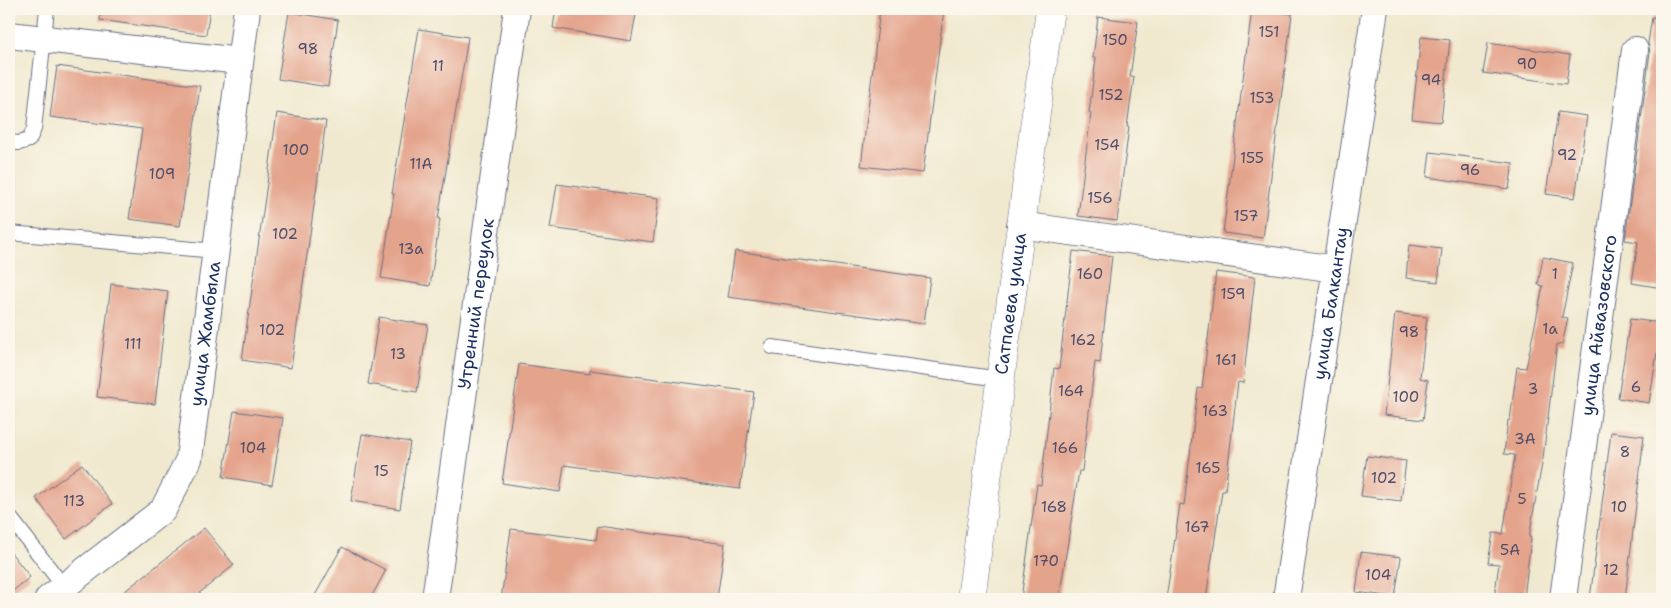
<svg xmlns="http://www.w3.org/2000/svg" width="1671" height="608" viewBox="0 0 1671 608" font-family="'Shantell Sans',sans-serif">
  <rect width="100%" height="100%" fill="#fbf7ec"/>
  <filter id="ink" filterUnits="userSpaceOnUse"><feTurbulence type="fractalNoise" baseFrequency=".02" numOctaves="2"/><feDisplacementMap in="SourceGraphic" scale="10" xChannelSelector="R" yChannelSelector="G"/><feConvolveMatrix kernelMatrix="1 2 1 2 8 2 1 2 1" color-interpolation-filters="sRGB"/></filter>
  <filter id="wash" filterUnits="userSpaceOnUse"><feTurbulence type="fractalNoise" baseFrequency=".0096" numOctaves="4" result="noise"/><feDisplacementMap in="SourceGraphic" scale="20" xChannelSelector="R" yChannelSelector="G"/><feGaussianBlur stdDeviation="1.12" result="paint"/><feColorMatrix in="noise" values="0 0 0 0 0 0 0 0 0 0 0 0 0 0 0 0 0 1.4 0 .05"/><feComposite in="paint" operator="in"/></filter>
  <g filter="url(#wash)">
    <rect width="100%" height="100%" fill="#f1e9cf"/>
    <path fill="#d2bdc6" d="M 9,181 L 18,182 L 12,225 L 9,225 Z"/>
    <g id="blocks">
      <path fill="#e4a38b" d="M 100,9 L 210,9 L 206,35 L 100,20 Z
        M 556,9 L 637,9 L 631,41 L 553,28 Z
        M 880,9 L 944,9 L 923,173 L 861,166 Z
        M 1252,9 L 1292,14 L 1263,238 L 1223,233 Z
        M 289,12 L 338,20 L 328,87 L 278,79 Z
        M 1098,17 L 1138,22 L 1130,77 L 1134,77 L 1127,127 L 1129,127 L 1117,221 L 1078,216 L 1091,113 L 1089,113 L 1096,58 L 1093,58 Z
        M 1652,17 L 1662,18 L 1662,288 L 1632,283 L 1638,242 L 1625,240 L 1650,52 L 1648,43 Z
        M 419,29 L 468,37 L 438,219 L 440,219 L 430,286 L 381,278 L 394,194 L 392,194 Z
        M 1421,37 L 1450,40 L 1441,122 L 1412,119 Z
        M 1488,43 L 1570,55 L 1566,84 L 1483,73 Z
        M 57,66 L 200,86 L 180,226 L 129,219 L 142,129 L 50,117 Z
        M 1558,112 L 1587,116 L 1575,198 L 1546,194 Z
        M 277,113 L 326,121 L 291,368 L 242,360 Z
        M 1430,152 L 1513,163 L 1509,189 L 1427,177 Z
        M 557,184 L 659,198 L 653,242 L 550,228 Z
        M 1409,245 L 1442,249 L 1438,282 L 1406,278 Z
        M 735,251 L 930,278 L 924,324 L 728,297 Z
        M 1073,251 L 1112,256 L 1100,363 L 1095,362 L 1082,471 L 1079,471 L 1059,599 L 1021,599 L 1037,484 L 1041,485 L 1054,368 L 1059,369 Z
        M 1543,257 L 1573,263 L 1562,317 L 1568,318 L 1562,345 L 1557,344 L 1543,458 L 1529,537 L 1531,538 L 1524,599 L 1494,599 L 1499,564 L 1488,563 L 1493,533 L 1503,534 L 1515,455 L 1504,454 L 1508,420 L 1510,420 L 1517,367 L 1526,368 L 1543,286 L 1538,285 Z
        M 1216,272 L 1255,277 L 1243,383 L 1238,382 L 1225,491 L 1222,491 L 1206,599 L 1166,599 L 1180,504 L 1184,505 L 1198,388 L 1202,389 Z
        M 111,284 L 168,291 L 155,404 L 97,397 Z
        M 1395,313 L 1427,317 L 1420,378 L 1428,380 L 1423,420 L 1384,415 Z
        M 379,317 L 428,325 L 417,392 L 368,384 Z
        M 1630,319 L 1662,323 L 1662,354 L 1657,353 L 1649,403 L 1618,398 Z
        M 519,364 L 590,374 L 590,370 L 754,392 L 740,489 L 564,465 L 560,492 L 502,483 Z
        M 234,411 L 283,418 L 272,485 L 223,477 Z
        M 1611,432 L 1644,436 L 1625,599 L 1590,599 Z
        M 362,434 L 410,442 L 400,509 L 351,501 Z
        M 1367,456 L 1406,461 L 1401,501 L 1361,496 Z
        M 82,464 L 112,504 L 66,539 L 36,498 Z
        M 598,526 L 725,544 L 717,599 L 501,599 L 511,529 L 596,540 Z
        M 204,528 L 234,565 L 192,599 L 115,599 Z
        M 342,547 L 386,570 L 370,599 L 313,599 Z
        M 9,550 L 30,577 L 9,594 Z
        M 1361,552 L 1401,557 L 1395,597 L 1356,592 Z"/>
    </g>
  </g>
  <g filter="url(#ink)">
    <use href="#blocks" fill-opacity="0" stroke="#667086" stroke-width="1"/>
    <g fill="none" stroke-linecap="round" stroke-linejoin="round">
      <g stroke="#667086" stroke-width="16">
        <path id="service" d="M 9,142 L 19,143 L 29,140 L 34,129 L 47,9
          M 9,233 L 216,251
          M 772,347 L 1000,379
          M 9,516 L 64,587"/>
      </g>
      <g stroke="#667086" stroke-width="28">
        <g id="minor">
          <path d="M 9,35 L 240,61"/>
          <path d="M 1020,225 L 1336,269"/>
          <path id="s1" d="M 48,599 L 163,510 L 189,459 L 247,9"/>
          <path id="s2" d="M 435,599 L 517,9"/>
          <path id="s3" d="M 1286,599 L 1375,9"/>
          <path id="s4" d="M 1563,599 L 1635,50"/>
        </g>
      </g>
      <g stroke="#667086" stroke-width="29">
        <g id="tertiary">
          <path id="s5" d="M 971,599 L 1050,9"/>
        </g>
      </g>
      <use href="#service" stroke="#fff" stroke-width="14"/>
      <use href="#minor" stroke="#fff" stroke-width="26"/>
      <use href="#tertiary" stroke="#fff" stroke-width="28"/>
    </g>
  </g>
  <g text-anchor="middle" stroke-width="5" stroke-linejoin="round" paint-order="stroke">
    <g font-size="15" fill="#4d4c69">
      <text x="1269" y="37">151</text>
      <text x="1115" y="45">150</text>
      <text x="308" y="54">98</text>
      <text x="1527" y="69">90</text>
      <text x="438" y="71">11</text>
      <text x="1431" y="85">94</text>
      <text x="1111" y="100">152</text>
      <text x="1262" y="103">153</text>
      <text x="1107" y="150">154</text>
      <text x="296" y="155">100</text>
      <text x="1567" y="160">92</text>
      <text x="1252" y="163">155</text>
      <text x="421" y="169">11А</text>
      <text x="1470" y="175">96</text>
      <text x="162" y="179">109</text>
      <text x="1100" y="203">156</text>
      <text x="1246" y="221">157</text>
      <text x="285" y="239">102</text>
      <text x="411" y="254">13а</text>
      <text x="1090" y="279">160</text>
      <text x="1555" y="279">1</text>
      <text x="1233" y="299">159</text>
      <text x="1550" y="334">1а</text>
      <text x="272" y="335">102</text>
      <text x="1409" y="337">98</text>
      <text x="1083" y="345">162</text>
      <text x="133" y="349">111</text>
      <text x="398" y="359">13</text>
      <text x="1226" y="365">161</text>
      <text x="1636" y="392">6</text>
      <text x="1533" y="394">3</text>
      <text x="1071" y="396">164</text>
      <text x="1406" y="402">100</text>
      <text x="1215" y="416">163</text>
      <text x="1525" y="444">3А</text>
      <text x="253" y="453">104</text>
      <text x="1065" y="453">166</text>
      <text x="1625" y="457">8</text>
      <text x="1208" y="473">165</text>
      <text x="381" y="476">15</text>
      <text x="1384" y="483">102</text>
      <text x="1522" y="504">5</text>
      <text x="74" y="506">113</text>
      <text x="1054" y="512">168</text>
      <text x="1619" y="512">10</text>
      <text x="1197" y="532">167</text>
      <text x="1510" y="555">5А</text>
      <text x="1046" y="566">170</text>
      <text x="1611" y="575">12</text>
      <text x="1378" y="580">104</text>
    </g>
    <g font-size="18" fill="#1b2f5e" stroke="#fbf7ec">
      <text dy="6" stroke="none"><textPath href="#s2" startOffset="298">Утренний переулок</textPath></text>
      <text dy="6" stroke="none"><textPath href="#s5" startOffset="298">Сатпаева улица</textPath></text>
      <text dy="6" stroke="none"><textPath href="#s3" startOffset="299">улица Балкантау</textPath></text>
      <text dy="6" stroke="none"><textPath href="#s4" startOffset="276">улица Айвазовского</textPath></text>
      <text dy="6" stroke="none"><textPath href="#s1" startOffset="329">улица Жамбыла</textPath></text>
    </g>
  </g>
  <rect width="1671" height="608" fill="none" stroke="#fbf7ec" stroke-width="30"/>
</svg>
